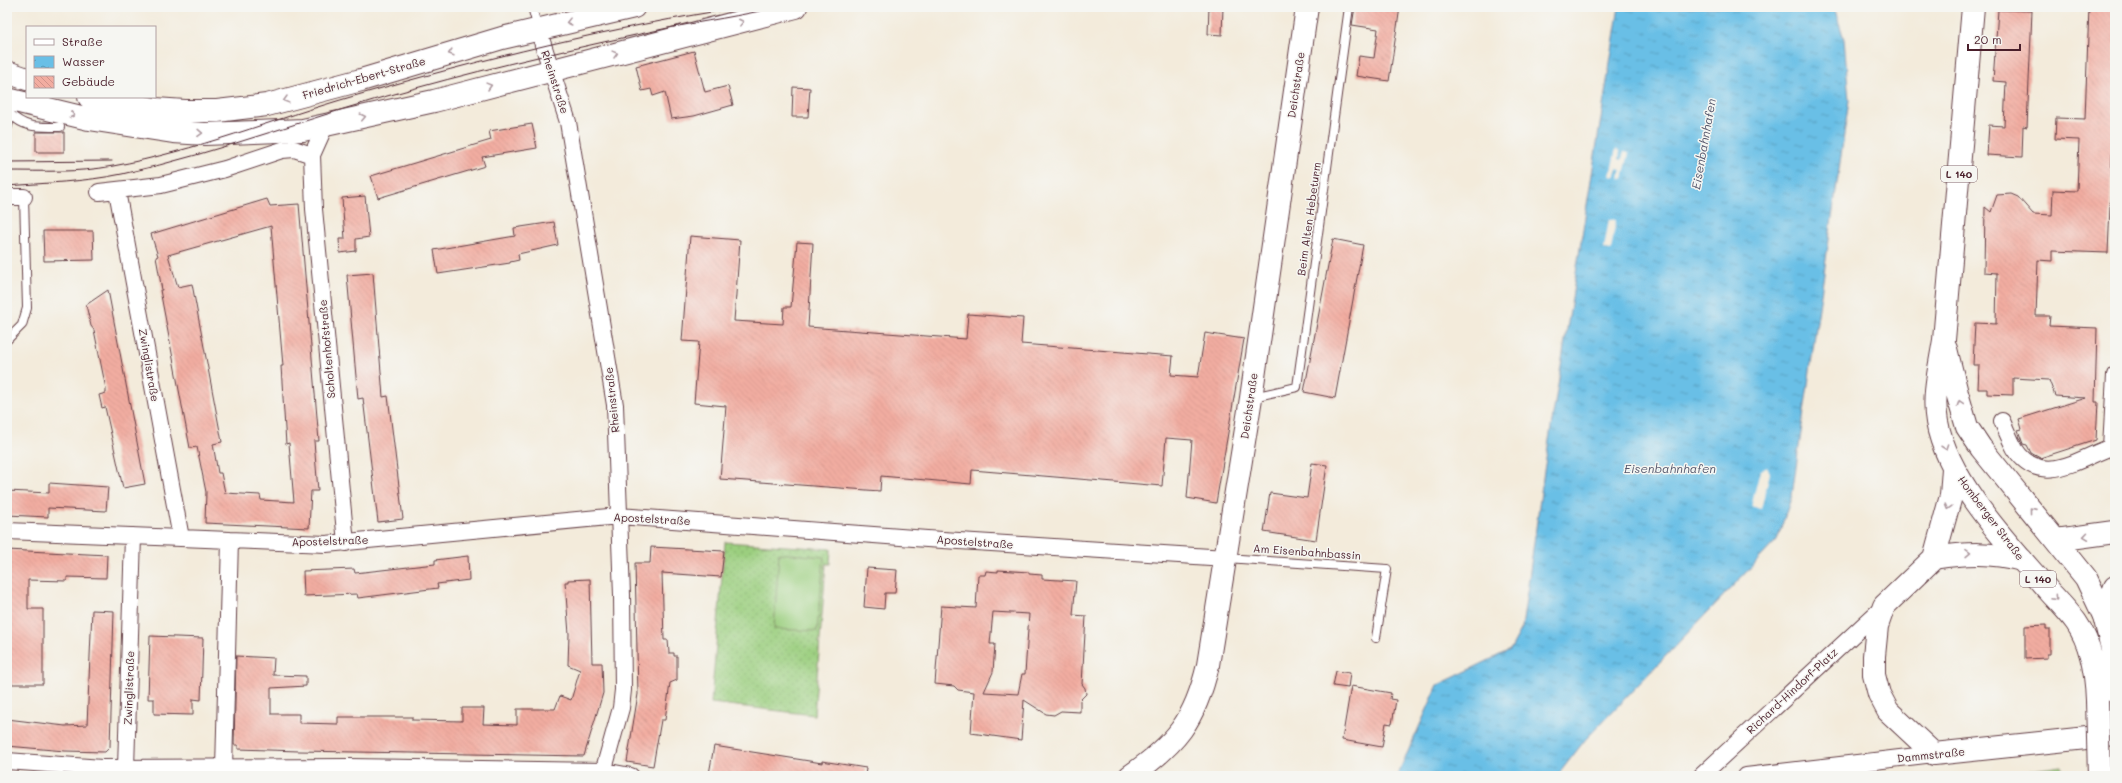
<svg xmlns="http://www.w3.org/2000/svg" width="2122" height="783" viewBox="0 0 2122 783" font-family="Mali,sans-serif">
  <defs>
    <pattern id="grass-dots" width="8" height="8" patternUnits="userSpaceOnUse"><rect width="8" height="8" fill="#9bcf7f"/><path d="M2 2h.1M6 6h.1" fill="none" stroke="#87b16e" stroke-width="1.8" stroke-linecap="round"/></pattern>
    <pattern id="water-ripples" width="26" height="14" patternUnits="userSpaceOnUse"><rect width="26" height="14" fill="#69bfe6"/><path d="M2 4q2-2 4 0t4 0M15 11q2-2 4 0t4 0" fill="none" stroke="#589bbb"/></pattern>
    <pattern id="building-back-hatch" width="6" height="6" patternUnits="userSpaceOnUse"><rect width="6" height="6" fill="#f2ada1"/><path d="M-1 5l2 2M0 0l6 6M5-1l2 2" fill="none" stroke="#d1948b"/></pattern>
  </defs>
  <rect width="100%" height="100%" fill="#f6f6f2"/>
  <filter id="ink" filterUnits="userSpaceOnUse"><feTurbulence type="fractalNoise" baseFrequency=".025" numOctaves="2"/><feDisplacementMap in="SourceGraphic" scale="8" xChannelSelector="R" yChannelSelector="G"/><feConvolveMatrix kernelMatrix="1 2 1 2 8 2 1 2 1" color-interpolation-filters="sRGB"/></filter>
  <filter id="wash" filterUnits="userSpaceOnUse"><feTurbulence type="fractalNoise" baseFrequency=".012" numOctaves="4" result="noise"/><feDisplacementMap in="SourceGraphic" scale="16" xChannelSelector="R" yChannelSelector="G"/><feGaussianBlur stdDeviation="0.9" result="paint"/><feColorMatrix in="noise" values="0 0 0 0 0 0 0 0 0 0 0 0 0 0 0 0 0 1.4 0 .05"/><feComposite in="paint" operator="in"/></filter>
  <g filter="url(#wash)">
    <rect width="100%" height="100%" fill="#f3ebdb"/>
    <path fill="url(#grass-dots)" stroke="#727755" d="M 725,542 L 831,549 L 830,564 L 826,564 L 814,715 L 711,703 Z
      M 2062,766 L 2063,776 L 1989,776 Z"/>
    <path fill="#9bcf7f" stroke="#727755" d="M 779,553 L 824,557 L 817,631 L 774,629 Z"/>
    <path fill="url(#water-ripples)" stroke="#5a6f88" d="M 1619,7 L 1834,7 L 1844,39 L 1849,100 L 1792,495 L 1777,540 L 1585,740 L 1557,776 L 1397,776 L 1438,685 L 1510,650 L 1522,628 L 1544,471 Z"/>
    <path fill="#f3ebdb" d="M 1616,149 L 1620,151 L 1619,159 L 1622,160 L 1624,152 L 1629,153 L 1623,179 L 1619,178 L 1621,170 L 1617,169 L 1614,177 L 1610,176 Z
      M 1609,219 L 1616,220 L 1611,250 L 1604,249 Z
      M 1767,466 L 1770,473 L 1761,509 L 1751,507 L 1760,471 Z"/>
    <g id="blocks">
      <path fill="url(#building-back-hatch)" fill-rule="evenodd" d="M 1209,7 L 1223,7 L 1222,35 L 1208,34 Z
        M 1355,7 L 1400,7 L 1389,81 L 1356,76 L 1359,56 L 1374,58 L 1378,29 L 1352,25 Z
        M 2089,7 L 2115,7 L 2115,87 L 2108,253 L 2052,251 L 2052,261 L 2038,260 L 2036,316 L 2050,316 L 2049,326 L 2097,328 L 2095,402 L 2098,402 L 2096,440 L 2040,458 L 2031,453 L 2027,445 L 2023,444 L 2018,430 L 2022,429 L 2019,419 L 2086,398 L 2055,396 L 2049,380 L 2013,378 L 2013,395 L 1987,394 L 1987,389 L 1978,389 L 1979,365 L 1973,365 L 1975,323 L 1996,324 L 1997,273 L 1984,272 L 1985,207 L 1991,212 L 1997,195 L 2011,194 L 2018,197 L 2033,214 L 2052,215 L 2053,190 L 2077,191 L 2079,140 L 2055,139 L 2056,118 L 2085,119 Z
        M 1998,10 L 2032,11 L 2027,127 L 2023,126 L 2022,157 L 1987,155 L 1989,125 L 2004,126 L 2006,82 L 1993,81 Z
        M 694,51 L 705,92 L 728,86 L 733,105 L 694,116 L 671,119 L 665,92 L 653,96 L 651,89 L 642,91 L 636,66 Z
        M 793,87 L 810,88 L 808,117 L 792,117 Z
        M 532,124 L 537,148 L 482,157 L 485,166 L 378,198 L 371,176 L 491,140 L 489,131 Z
        M 36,132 L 64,132 L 64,152 L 36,152 Z
        M 365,196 L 369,237 L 356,239 L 356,251 L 340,253 L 339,239 L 345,239 L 342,198 Z
        M 267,199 L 270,206 L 299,204 L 319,441 L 314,441 L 318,491 L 311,491 L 309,528 L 205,523 L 206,492 L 197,447 L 190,448 L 160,290 L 162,290 L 156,257 L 158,256 L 151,234 ZM 271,226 L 283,366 L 281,366 L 286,444 L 289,443 L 294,502 L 261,500 L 260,495 L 225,493 L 221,473 L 218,473 L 213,444 L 222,442 L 192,284 L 178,287 L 168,255 Z
        M 554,222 L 558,245 L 518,254 L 519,260 L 510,262 L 510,263 L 438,274 L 434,250 L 515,236 L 514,228 Z
        M 43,231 L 93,231 L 94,260 L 44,261 Z
        M 690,236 L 740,240 L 734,321 L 783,324 L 784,307 L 791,307 L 797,242 L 813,243 L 808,327 L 966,339 L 968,314 L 1023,318 L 1021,344 L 1173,356 L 1171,375 L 1198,377 L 1205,333 L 1244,339 L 1216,503 L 1187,498 L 1192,440 L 1166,438 L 1162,486 L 972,470 L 971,484 L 881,476 L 880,491 L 720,479 L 726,406 L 694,403 L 699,342 L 682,341 Z
        M 1333,239 L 1363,245 L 1335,398 L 1304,392 Z
        M 373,273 L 383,397 L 388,396 L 403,519 L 378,522 L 363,398 L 358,399 L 347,275 Z
        M 108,290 L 145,484 L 123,488 L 105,407 L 102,408 L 99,395 L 106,393 L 106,389 L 94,330 L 91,326 L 86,305 Z
        M 1312,463 L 1327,465 L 1316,540 L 1264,532 L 1270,493 L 1307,498 Z
        M 49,483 L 108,487 L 106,511 L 48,508 L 48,517 L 7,515 L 7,491 L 49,493 Z
        M 651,547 L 724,551 L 721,577 L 662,573 L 664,640 L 668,640 L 669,653 L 674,653 L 674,656 L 677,656 L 677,680 L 670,683 L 665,720 L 661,720 L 653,766 L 627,762 L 638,694 L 635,563 L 650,563 Z
        M 7,550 L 107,555 L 106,578 L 67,577 L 67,581 L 28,580 L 28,609 L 43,609 L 43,684 L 9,684 Z
        M 468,556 L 469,580 L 437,584 L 438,588 L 358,598 L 357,594 L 304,596 L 303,571 L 354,569 L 355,573 L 435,564 L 435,560 Z
        M 867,568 L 897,570 L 895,593 L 885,593 L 884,609 L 864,607 Z
        M 998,570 L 1029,572 L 1029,574 L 1042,575 L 1042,579 L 1076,581 L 1073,615 L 1086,616 L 1082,684 L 1085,688 L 1086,694 L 1080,700 L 1080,712 L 1061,711 L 1054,715 L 1046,714 L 1024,700 L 1021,740 L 971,733 L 974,692 L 958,690 L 954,686 L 935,684 L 941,606 L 976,608 L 978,575 L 985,575 L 986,571 L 998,572 ZM 993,612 L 1029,614 L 1025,674 L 1022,674 L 1018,694 L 984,692 L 993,672 L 995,644 L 990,644 Z
        M 590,579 L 592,663 L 602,663 L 603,693 L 584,756 L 299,751 L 238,749 L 238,745 L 234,745 L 236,656 L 274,658 L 273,675 L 306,676 L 306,686 L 271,688 L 271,714 L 299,714 L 299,723 L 338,724 L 338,717 L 412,717 L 412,720 L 462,721 L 462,708 L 484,708 L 483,724 L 517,725 L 517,709 L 555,709 L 560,696 L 571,700 L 580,670 L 568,665 L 569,634 L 565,582 L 568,582 L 568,580 Z
        M 92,610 L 114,611 L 110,747 L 105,752 L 65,751 L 7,746 L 7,719 L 65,726 L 87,725 Z
        M 2046,625 L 2046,629 L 2050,629 L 2050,654 L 2047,654 L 2047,658 L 2025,659 L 2025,626 Z
        M 150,636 L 203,638 L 201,700 L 193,699 L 193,715 L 154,714 L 154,699 L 148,699 Z
        M 1336,671 L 1350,673 L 1348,688 L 1333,686 Z
        M 1351,686 L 1391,693 L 1390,699 L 1396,700 L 1392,724 L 1386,723 L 1382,747 L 1342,740 Z
        M 714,746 L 822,763 L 822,761 L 866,768 L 865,776 L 722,776 L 709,774 Z"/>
    </g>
  </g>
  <g filter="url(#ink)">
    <use href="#blocks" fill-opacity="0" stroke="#633e45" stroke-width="1"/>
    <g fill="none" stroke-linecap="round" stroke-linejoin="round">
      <g stroke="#633e45" stroke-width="10">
        <path id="lane" d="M 532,7 L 538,29
          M 9,113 C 26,129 37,127 60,127
          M 7,129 L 9,122 L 8,111
          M 7,340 L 22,325 L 27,308 L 24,197
          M 1253,397 L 1297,387 L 1349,7
          M 1226,558 L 1387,569 L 1376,638"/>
      </g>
      <g stroke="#633e45" stroke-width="18">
        <path id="street" d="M 538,29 L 568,122 L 615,405 L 622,595 L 623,690 L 621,708 L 602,776
          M 325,126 L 312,155 L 314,209 L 346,543
          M 117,191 L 181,538
          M 99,192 L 161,185 L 225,169 L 282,150 L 294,149 L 312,155
          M 7,197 L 24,197
          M 2115,375 L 2111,447 L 2115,451
          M 2002,421 C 2006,430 2010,440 2015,449 C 2040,488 2079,459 2111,447
          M 7,531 L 326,544 L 619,516 L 927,539 L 1226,558
          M 7,761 L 102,768 L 349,767 L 604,771 L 631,776
          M 126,768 L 133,536
          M 224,768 L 230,540
          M 1701,776 L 1883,607
          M 1746,776 L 1934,754"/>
      </g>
      <g stroke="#633e45" stroke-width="24">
        <path id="secondary" d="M 7,72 L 27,79
          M 89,97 L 155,109 L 185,111 L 217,111 L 267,105 L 361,80 L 502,38 L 634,7
          M 7,99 L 89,119 L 173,132 L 205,134 L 303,130 L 434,101 L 796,7
          M 1953,468 L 1951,496 L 1934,558 L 1884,606 L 1877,626 L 1874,656 L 1874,675 L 1879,694 L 1888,711 L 1934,754 L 2115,735
          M 2056,540 L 2115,532
          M 1934,558 C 1966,553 1991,552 2022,560
          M 2104,616 L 2115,587
          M 1130,776 C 1176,744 1195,721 1208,665 L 1251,398 L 1307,7"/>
      </g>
      <g stroke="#633e45" stroke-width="24">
        <path id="primary" d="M 1973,7 L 1944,340 C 1940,366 1932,395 1937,422 C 1948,482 2009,545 2048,590 C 2057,600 2068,611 2076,622 C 2092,645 2096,673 2097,700
          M 1946,349 L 1957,393 L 1967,427 L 1981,448 L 2086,578 L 2104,616 L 2112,648 L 2115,724"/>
      </g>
      <use href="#lane" stroke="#fff" stroke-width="8"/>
      <use href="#street" stroke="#fff" stroke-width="16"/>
      <use href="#secondary" stroke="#fff" stroke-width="22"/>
      <use href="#primary" stroke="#fff" stroke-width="22"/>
      <path stroke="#4a1f2b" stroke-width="1" d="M 7,162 L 112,161
        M 7,171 C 42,171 78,173 113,166 C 196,151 274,119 354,96 C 482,59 611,27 743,7
        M 7,186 C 45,183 84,182 122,174 C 222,152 317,114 416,88 C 499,65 584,46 668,28 C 704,21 741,16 777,7"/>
      <g stroke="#633e45" stroke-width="24" stroke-linecap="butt">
        <path id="primary-bridge" d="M 2097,700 L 2099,776"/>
      </g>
      <use href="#primary-bridge" stroke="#fff" stroke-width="22"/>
    </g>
    <defs><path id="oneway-chevron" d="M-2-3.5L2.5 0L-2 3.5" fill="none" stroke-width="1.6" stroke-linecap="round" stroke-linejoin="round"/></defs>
    <g stroke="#ae9aa0">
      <use href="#oneway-chevron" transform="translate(569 22) rotate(166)"/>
      <use href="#oneway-chevron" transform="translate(741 22) rotate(-14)"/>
      <use href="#oneway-chevron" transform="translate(451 53) rotate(163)"/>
      <use href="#oneway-chevron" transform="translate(615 54) rotate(-15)"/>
      <use href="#oneway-chevron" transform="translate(489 86) rotate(-15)"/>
      <use href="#oneway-chevron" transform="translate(286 100) rotate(165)"/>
      <use href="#oneway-chevron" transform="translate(72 115) rotate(13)"/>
      <use href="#oneway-chevron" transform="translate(363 117) rotate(-13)"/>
      <use href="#oneway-chevron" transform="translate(200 133) rotate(2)"/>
      <use href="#oneway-chevron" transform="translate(1960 403) rotate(-108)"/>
      <use href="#oneway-chevron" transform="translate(1945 447) rotate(71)"/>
      <use href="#oneway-chevron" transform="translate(1948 507) rotate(106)"/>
      <use href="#oneway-chevron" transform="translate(2032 510) rotate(-129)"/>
      <use href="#oneway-chevron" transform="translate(2086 536) rotate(172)"/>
      <use href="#oneway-chevron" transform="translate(1968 553) rotate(-1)"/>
      <use href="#oneway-chevron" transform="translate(2055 598) rotate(49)"/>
    </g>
  </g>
  <g text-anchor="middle" stroke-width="3" stroke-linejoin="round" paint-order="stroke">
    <g fill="#f6f6f2" stroke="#7e6067" stroke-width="1">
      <rect x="1941" y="166" width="36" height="16" rx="3"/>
      <rect x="2020" y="571" width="36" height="16" rx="3"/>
    </g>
    <g font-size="10" font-weight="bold" fill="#4a1f2b">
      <text x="1959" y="178">L 140</text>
      <text x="2038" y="583">L 140</text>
    </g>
    <g font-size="11" fill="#4a1f2b" stroke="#f6f6f2">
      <text transform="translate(364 78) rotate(-16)" y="4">Friedrich-Ebert-Straße</text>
      <text transform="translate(555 82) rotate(72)" y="4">Rheinstraße</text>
      <text transform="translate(1296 85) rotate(-82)" y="4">Deichstraße</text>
      <text transform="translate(1309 219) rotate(-82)" y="4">Beim Alten Hebeturm</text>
      <text transform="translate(327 349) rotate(-95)" y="4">Scholtenhofstraße</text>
      <text transform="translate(149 365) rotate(80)" y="4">Zwinglistraße</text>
      <text transform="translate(612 400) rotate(-96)" y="4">Rheinstraße</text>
      <text transform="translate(1249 406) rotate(-82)" y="4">Deichstraße</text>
      <text transform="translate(1991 518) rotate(53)" y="4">Homberger Straße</text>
      <text transform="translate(652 519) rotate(3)" y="4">Apostelstraße</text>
      <text transform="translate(330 541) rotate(-2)" y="4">Apostelstraße</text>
      <text transform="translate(975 542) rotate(4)" y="4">Apostelstraße</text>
      <text transform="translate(1307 552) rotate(4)" y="4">Am Eisenbahnbassin</text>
      <text transform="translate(129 688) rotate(-88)" y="4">Zwinglistraße</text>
      <text transform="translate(1792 691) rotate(-43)" y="4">Richard-Hindorf-Platz</text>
      <text transform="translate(1931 755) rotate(-6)" y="4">Dammstraße</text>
    </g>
    <g font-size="12" font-style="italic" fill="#55576c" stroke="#f6f6f2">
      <text transform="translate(1704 144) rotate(-80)" y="4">Eisenbahnhafen</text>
      <text x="1670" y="473">Eisenbahnhafen</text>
    </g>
  </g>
  <rect width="2122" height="783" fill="none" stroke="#f6f6f2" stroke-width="24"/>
  <rect x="26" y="26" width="130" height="72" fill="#f6f6f2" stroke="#b1a0a2"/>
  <rect x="34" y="39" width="20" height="6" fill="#ffffff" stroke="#b1a0a2"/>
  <text x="62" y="46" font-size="12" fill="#4a1f2b">Straße</text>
  <rect x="34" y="56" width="20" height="12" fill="url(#water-ripples)" stroke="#b1a0a2"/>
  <text x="62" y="66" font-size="12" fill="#4a1f2b">Wasser</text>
  <rect x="34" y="76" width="20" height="12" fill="url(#building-back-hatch)" stroke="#b1a0a2"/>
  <text x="62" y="86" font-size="12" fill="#4a1f2b">Gebäude</text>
  <path d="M1968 44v6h52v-6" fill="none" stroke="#4a1f2b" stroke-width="2"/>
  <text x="1974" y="44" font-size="12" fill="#4a1f2b" stroke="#f6f6f2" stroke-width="3" paint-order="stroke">20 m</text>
</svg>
